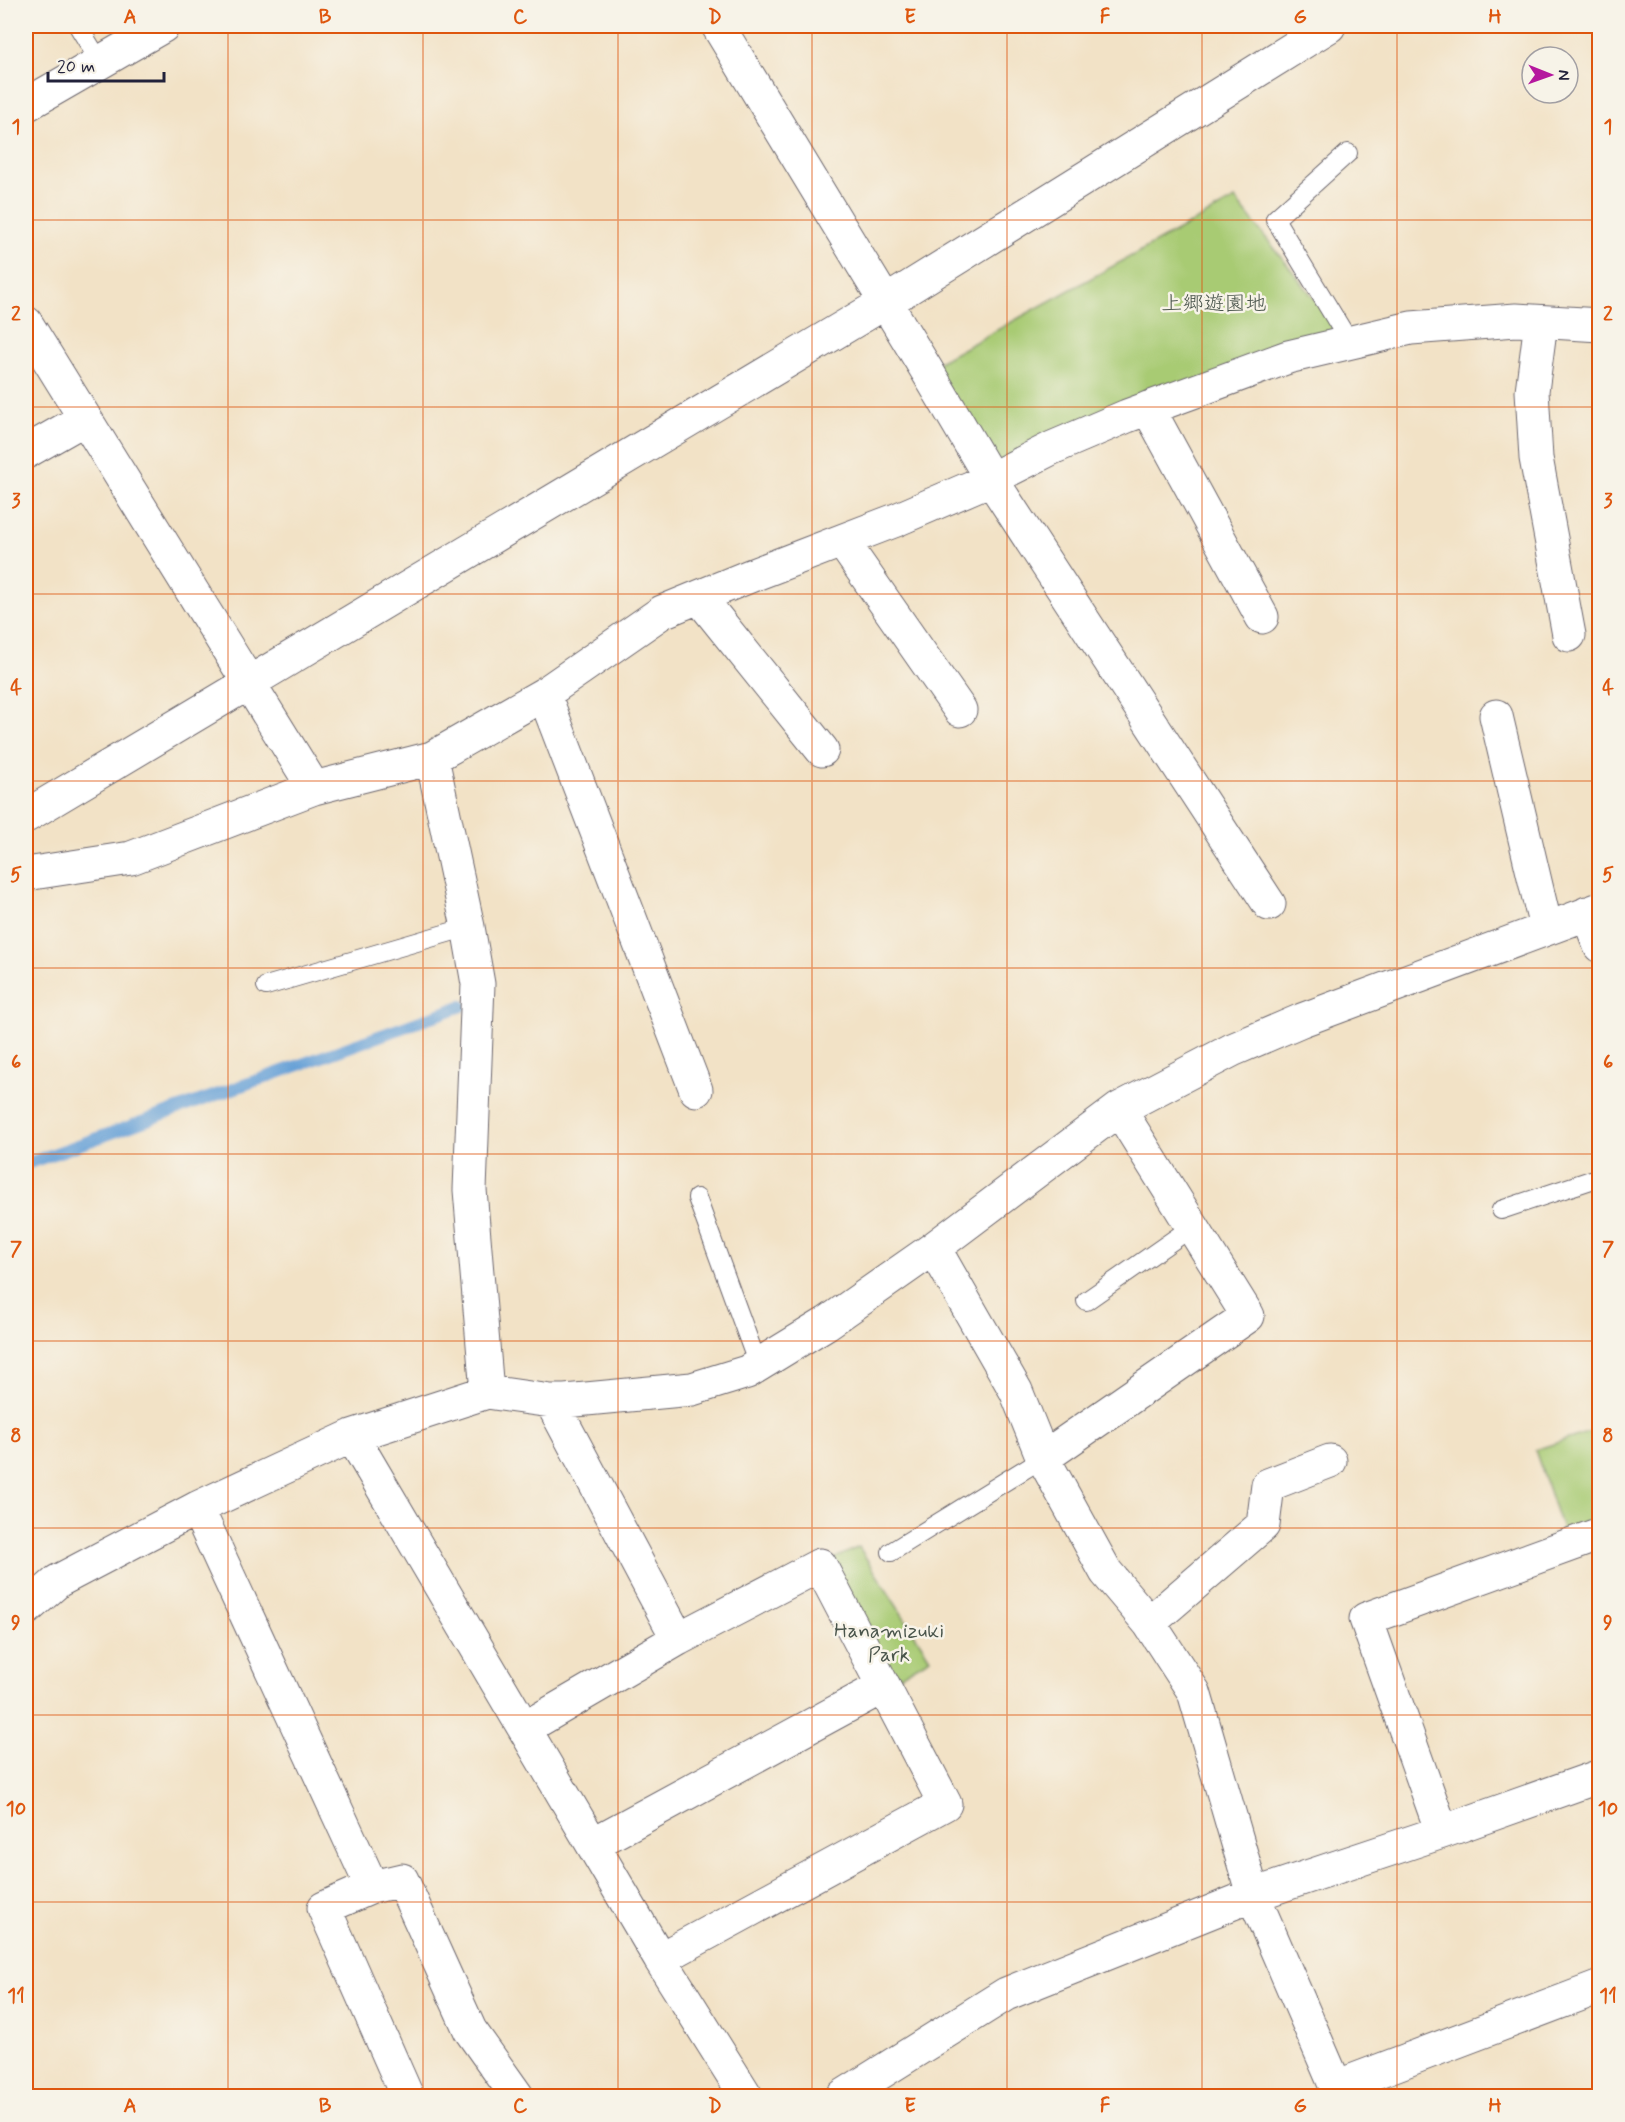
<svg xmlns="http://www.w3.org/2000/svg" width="1625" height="2122" viewBox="0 0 1625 2122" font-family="Mynerve,'Klee One',sans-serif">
  <rect width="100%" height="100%" fill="#f7f3e8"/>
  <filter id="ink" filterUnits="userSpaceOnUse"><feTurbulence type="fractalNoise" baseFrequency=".0167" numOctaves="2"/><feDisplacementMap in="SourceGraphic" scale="12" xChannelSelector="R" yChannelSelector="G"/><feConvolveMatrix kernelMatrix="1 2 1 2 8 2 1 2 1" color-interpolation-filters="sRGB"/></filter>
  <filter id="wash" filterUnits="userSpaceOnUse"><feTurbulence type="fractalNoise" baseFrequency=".008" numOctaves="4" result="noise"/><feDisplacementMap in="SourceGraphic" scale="24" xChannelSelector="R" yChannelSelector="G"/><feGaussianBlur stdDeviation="1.35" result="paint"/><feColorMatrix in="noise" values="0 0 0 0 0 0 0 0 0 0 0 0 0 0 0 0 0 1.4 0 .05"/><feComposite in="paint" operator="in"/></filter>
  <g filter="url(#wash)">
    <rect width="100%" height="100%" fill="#f2e2c6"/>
    <path fill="#a8cb73" stroke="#657657" stroke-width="1.5" d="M 1235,199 L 1350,343 L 991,479 L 926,369 Z
      M 1599,1429 L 1599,1536 L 1568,1547 L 1535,1450 Z
      M 859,1547 L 930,1658 L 884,1686 L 820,1565 Z"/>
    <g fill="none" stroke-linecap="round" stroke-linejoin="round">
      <path stroke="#68a1d7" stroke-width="12" d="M 26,1164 L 462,1006"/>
    </g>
  </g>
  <g filter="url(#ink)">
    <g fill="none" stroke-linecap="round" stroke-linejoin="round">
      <g stroke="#6b656c" stroke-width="20">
        <path id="lane" d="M 78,26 L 100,62
          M 1348,153 L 1275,219 L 1350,343
          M 266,986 L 468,927
          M 697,1198 L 758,1365
          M 1501,1210 L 1600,1177
          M 1086,1301 L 1192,1227
          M 891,1552 L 1043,1458"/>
      </g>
      <g stroke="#6b656c" stroke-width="35">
        <path id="street" d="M 718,26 L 926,369 L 991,479 L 1269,904
          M 26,105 L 163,26
          M 1541,322 L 1532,391 L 1536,458 L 1569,635
          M 26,323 L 314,788
          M 1148,408 L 1262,617
          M 26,452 L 84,419
          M 842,541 L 960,710
          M 699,597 L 822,750
          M 544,694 L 696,1090
          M 1496,716 L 1546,928
          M 432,758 L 468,927 L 478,984 L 470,1190 L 487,1392
          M 26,816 L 886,302 L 1329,26
          M 26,874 L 131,858 L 314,788 L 432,758 L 544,694 L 662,612 L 750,576 L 896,520 L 991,479 L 1052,448 L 1127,416 L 1288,357 L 1411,328 L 1516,320 L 1600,325
          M 1587,913 L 1600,946
          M 934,1248 L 1016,1391 L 1043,1458 L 1106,1572 L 1149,1623 L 1194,1692 L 1253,1895 L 1340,2096
          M 551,1401 L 678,1639 L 820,1565 L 945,1804 L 660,1959 L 746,2096
          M 352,1436 L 660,1959
          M 1043,1458 L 1248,1316 L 1119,1109
          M 197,1508 L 372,1887 L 324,1908 L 407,2096
          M 26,1609 L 58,1581 L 197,1508 L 352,1436 L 487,1392 L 551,1401 L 565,1401 L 692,1389 L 747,1372 L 827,1323 L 934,1248 L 1119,1109 L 1232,1050 L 1302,1020 L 1600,909
          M 1149,1623 L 1263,1525 L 1268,1485 L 1330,1461
          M 525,1728 L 678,1639
          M 1442,1832 L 1366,1619 L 1600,1534
          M 593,1844 L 884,1686
          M 372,1887 L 402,1880 L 470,2030 L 517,2096
          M 1336,2087 L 1600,1987
          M 843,2096 L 1006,1994 L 1253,1895 L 1442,1832 L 1600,1776"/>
      </g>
      <use href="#lane" stroke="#fff" stroke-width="18"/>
      <use href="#street" stroke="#fff" stroke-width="33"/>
    </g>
  </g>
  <path fill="none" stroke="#de560e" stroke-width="1.5" stroke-opacity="0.55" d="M 228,26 L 228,2096M 423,26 L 423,2096M 618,26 L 618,2096M 812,26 L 812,2096M 1007,26 L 1007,2096M 1202,26 L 1202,2096M 1397,26 L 1397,2096M 26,220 L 1600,220M 26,407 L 1600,407M 26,594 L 1600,594M 26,781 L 1600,781M 26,968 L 1600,968M 26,1154 L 1600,1154M 26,1341 L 1600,1341M 26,1528 L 1600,1528M 26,1715 L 1600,1715M 26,1902 L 1600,1902"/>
  <g text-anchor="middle" stroke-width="5" stroke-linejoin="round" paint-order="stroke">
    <g font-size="21" fill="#4a554c" stroke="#f7f3e8">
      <text x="1214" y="310">上郷遊園地</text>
      <text x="889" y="1637">Hanamizuki<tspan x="889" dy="24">Park</tspan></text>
    </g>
  </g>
  <rect width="1625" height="2122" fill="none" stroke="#f7f3e8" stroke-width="66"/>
  <g transform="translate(1550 75) rotate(91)"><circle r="28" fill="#f7f3e8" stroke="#a29fa3" stroke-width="1.5"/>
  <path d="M0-4.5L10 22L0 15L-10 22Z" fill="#b5179e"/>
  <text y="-9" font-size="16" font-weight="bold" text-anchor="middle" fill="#22223b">N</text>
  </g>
  <path d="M48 72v9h116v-9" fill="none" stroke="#22223b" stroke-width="3"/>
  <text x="57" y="72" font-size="18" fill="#22223b" stroke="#f7f3e8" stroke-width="4.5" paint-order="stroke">20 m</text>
  <rect x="33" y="33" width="1559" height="2056" fill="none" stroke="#de560e" stroke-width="2"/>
  <g font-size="20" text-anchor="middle" font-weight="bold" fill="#de560e">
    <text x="130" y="23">A</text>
    <text x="325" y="23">B</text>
    <text x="520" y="23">C</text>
    <text x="715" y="23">D</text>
    <text x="910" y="23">E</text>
    <text x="1105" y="23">F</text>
    <text x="1300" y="23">G</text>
    <text x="1495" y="23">H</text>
    <text x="16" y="133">1</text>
    <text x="1608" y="133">1</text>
    <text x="16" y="320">2</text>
    <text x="1608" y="320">2</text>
    <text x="16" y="507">3</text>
    <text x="1608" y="507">3</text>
    <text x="16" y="694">4</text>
    <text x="1608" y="694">4</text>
    <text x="16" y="881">5</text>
    <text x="1608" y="881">5</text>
    <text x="16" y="1068">6</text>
    <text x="1608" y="1068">6</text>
    <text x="16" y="1255">7</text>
    <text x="1608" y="1255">7</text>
    <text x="16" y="1442">8</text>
    <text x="1608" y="1442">8</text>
    <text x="16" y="1629">9</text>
    <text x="1608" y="1629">9</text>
    <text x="16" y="1815">10</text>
    <text x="1608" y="1815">10</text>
    <text x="16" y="2002">11</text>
    <text x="1608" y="2002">11</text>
    <text x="130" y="2112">A</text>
    <text x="325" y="2112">B</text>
    <text x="520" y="2112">C</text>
    <text x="715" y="2112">D</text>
    <text x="910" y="2112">E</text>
    <text x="1105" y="2112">F</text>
    <text x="1300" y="2112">G</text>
    <text x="1495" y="2112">H</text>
  </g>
</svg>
